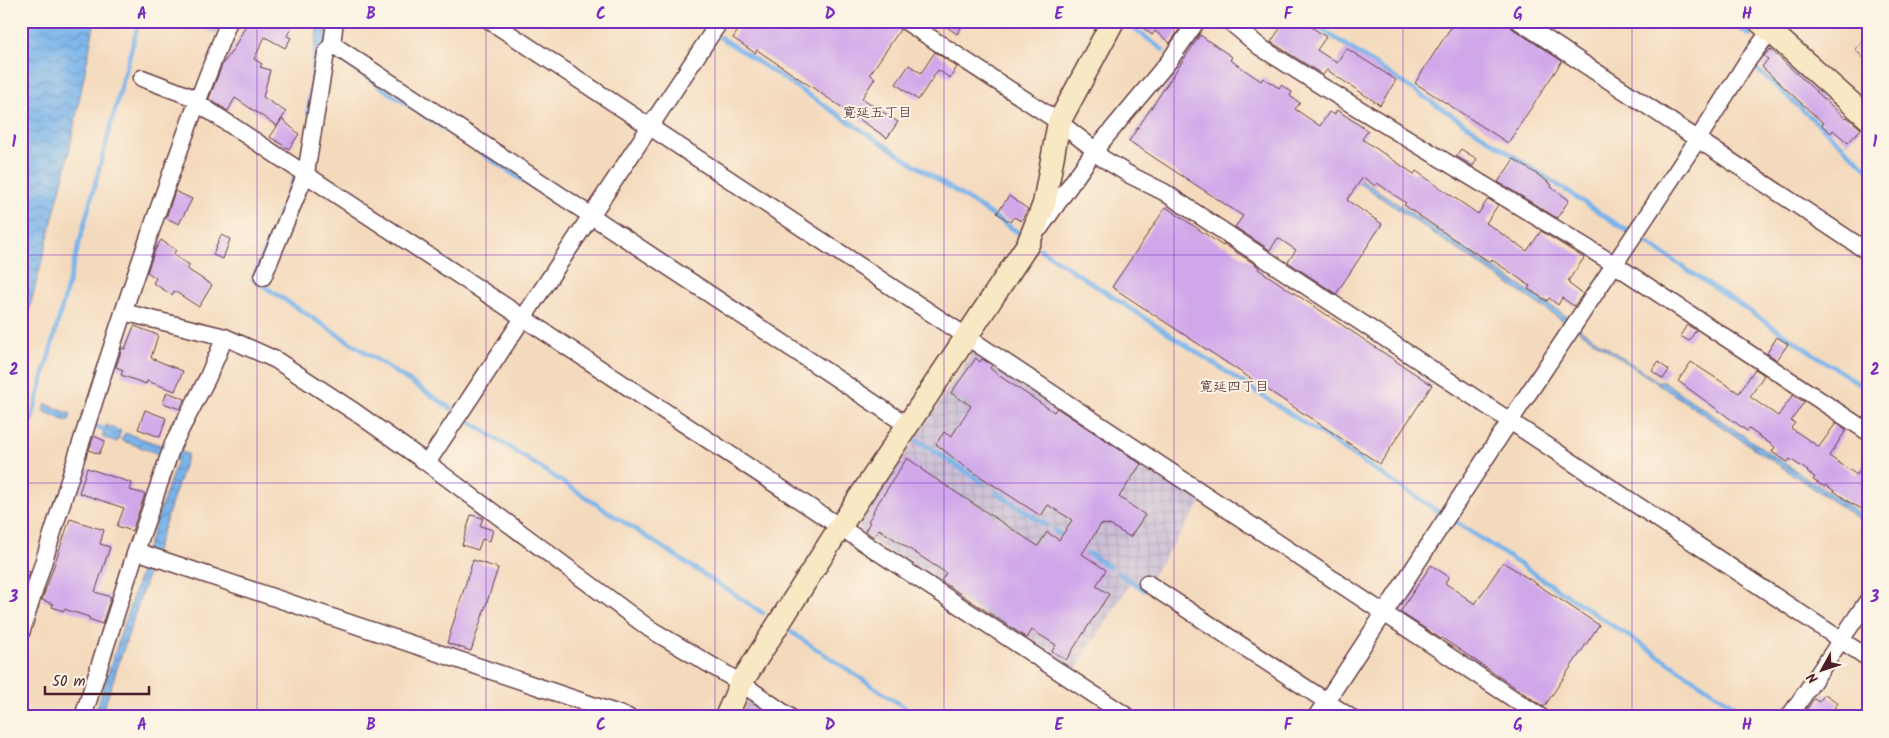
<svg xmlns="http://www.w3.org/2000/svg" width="1889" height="738" viewBox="0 0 1889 738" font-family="Kalam,'Klee One',sans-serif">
  <defs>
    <pattern id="industrial-grid" width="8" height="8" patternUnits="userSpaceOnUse" patternTransform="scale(1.25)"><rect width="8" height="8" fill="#cbbfd5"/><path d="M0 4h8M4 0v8" fill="none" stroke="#b0a4b7"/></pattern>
    <pattern id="water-waves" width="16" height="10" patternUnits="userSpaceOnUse" patternTransform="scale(1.25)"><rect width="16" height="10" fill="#79b4ea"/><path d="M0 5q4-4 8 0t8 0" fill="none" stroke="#6592be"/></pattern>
  </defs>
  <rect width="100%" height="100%" fill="#fcf5e5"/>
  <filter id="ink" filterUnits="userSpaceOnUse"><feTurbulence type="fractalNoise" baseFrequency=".02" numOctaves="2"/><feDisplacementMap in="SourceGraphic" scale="10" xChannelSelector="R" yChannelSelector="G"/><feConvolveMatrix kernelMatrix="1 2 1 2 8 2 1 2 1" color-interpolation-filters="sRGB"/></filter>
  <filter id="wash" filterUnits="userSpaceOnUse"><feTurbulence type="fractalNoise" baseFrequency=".0096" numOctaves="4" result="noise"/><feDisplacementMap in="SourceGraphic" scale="20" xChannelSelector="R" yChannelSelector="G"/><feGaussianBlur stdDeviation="1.12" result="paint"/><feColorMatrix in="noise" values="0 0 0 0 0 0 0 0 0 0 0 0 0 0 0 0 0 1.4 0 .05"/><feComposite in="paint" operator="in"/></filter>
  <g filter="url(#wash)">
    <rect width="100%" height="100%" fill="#f4dabd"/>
    <path fill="url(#industrial-grid)" d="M 187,21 L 223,21 L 217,35 Z
      M 975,349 L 1203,500 L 1144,588 L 1132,581 L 1073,674 L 861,533 L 858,526 Z
      M 748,698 L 782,717 L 741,717 Z"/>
    <path fill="url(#water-waves)" stroke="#626a8a" d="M 21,21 L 95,21 L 66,167 L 21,342 Z
      M 318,21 L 328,21 L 325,45 L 317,49 L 315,45 Z
      M 1182,60 L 1572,320 L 1569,325 L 1180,62 Z
      M 1577,327 L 1659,382 L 1661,380 L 1868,519 L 1868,525 L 1576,329 Z
      M 46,404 L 71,414 L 68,422 L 43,411 Z
      M 106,425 L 121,431 L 117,442 L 102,437 Z
      M 125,433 L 188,454 L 101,717 L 94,717 L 145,559 L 144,557 L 177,461 L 121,440 Z"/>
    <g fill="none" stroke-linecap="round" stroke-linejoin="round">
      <path stroke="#79b4ea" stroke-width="4.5" d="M 696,21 L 706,27
        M 1309,21 L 1629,232
        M 1728,21 L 1751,36
        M 1128,24 L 1163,50
        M 720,37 L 1019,233
        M 334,56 L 563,207
        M 1757,69 L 1868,169
        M 308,113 L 316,47 L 321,44
        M 294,179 L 253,279 L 452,409
        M 1647,243 L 1868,390
        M 1040,249 L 1439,512
        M 466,419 L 763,613
        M 94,426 L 103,429
        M 917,440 L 982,482
        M 21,459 L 139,21
        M 997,493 L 1046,525
        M 1456,522 L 1751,717
        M 1054,530 L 1066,538
        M 1088,553 L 1110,567
        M 1119,573 L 1144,590
        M 791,632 L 919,717
        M 629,710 L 650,717"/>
    </g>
    <g id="blocks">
      <path fill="#d0a8ea" d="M 248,21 L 295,21 L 287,36 L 291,38 L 285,48 L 265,37 L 254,59 L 262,64 L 260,67 L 270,70 L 263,97 L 286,112 L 277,126 L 235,98 L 228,111 L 209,99 L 222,65 L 234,48 Z
        M 744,21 L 888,21 L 898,28 L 900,30 L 870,74 L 875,78 L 862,98 L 898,122 L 887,138 L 757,50 L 755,53 L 733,38 Z
        M 938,21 L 965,21 L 957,34 Z
        M 1134,21 L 1179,21 L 1183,24 L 1170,43 L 1155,31 L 1152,35 Z
        M 1285,21 L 1303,21 L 1326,37 L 1317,50 L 1337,63 L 1346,48 L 1396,80 L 1380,105 L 1327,70 L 1323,75 L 1271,42 Z
        M 1455,21 L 1504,21 L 1513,29 L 1562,61 L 1508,143 L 1415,83 Z
        M 1200,35 L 1232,57 L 1230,60 L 1261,81 L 1263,78 L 1279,88 L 1281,85 L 1292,92 L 1290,96 L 1300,103 L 1295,109 L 1320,126 L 1329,112 L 1334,115 L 1337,110 L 1368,131 L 1362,139 L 1414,174 L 1416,171 L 1478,214 L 1488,199 L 1498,205 L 1486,223 L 1527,251 L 1541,231 L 1584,258 L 1568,281 L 1570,282 L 1569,284 L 1583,294 L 1574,306 L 1562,298 L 1558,305 L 1549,298 L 1547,301 L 1528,289 L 1530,286 L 1510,272 L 1492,260 L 1490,262 L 1452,238 L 1404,205 L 1406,203 L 1377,183 L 1375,186 L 1363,177 L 1347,200 L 1382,224 L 1336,294 L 1288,262 L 1296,250 L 1278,238 L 1270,250 L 1235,227 L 1243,216 L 1129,141 Z
        M 1868,37 L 1868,63 L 1855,49 Z
        M 1770,49 L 1845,118 L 1847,117 L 1861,129 L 1848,143 L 1833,130 L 1831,133 L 1822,125 L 1823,123 L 1762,67 L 1768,59 L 1764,56 Z
        M 935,52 L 957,67 L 950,78 L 938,70 L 918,100 L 896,84 L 909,65 L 921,73 Z
        M 282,119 L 299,134 L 289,149 L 270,137 Z
        M 1461,149 L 1477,159 L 1473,166 L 1456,156 Z
        M 1514,159 L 1544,179 L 1552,185 L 1551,187 L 1569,200 L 1557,218 L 1498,182 Z
        M 175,191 L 192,199 L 179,224 L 166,218 Z
        M 1009,196 L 1028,209 L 1021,221 L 1014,217 L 1010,222 L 997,213 Z
        M 1166,207 L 1223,246 L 1224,244 L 1259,267 L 1258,269 L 1432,385 L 1380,464 L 1112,287 Z
        M 221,235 L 230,239 L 223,259 L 213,255 Z
        M 161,240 L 176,250 L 173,255 L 190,265 L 187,269 L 212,285 L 199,307 L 174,291 L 172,295 L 153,283 L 156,278 L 147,272 L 155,250 Z
        M 1687,325 L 1696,330 L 1689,341 L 1680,336 Z
        M 134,326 L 158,335 L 151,358 L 183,371 L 175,391 L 147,381 L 146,384 L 121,375 L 123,370 L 116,367 L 122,348 L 125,349 Z
        M 1777,337 L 1788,344 L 1777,360 L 1767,353 Z
        M 976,358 L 980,362 L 982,359 L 992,365 L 990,368 L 998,375 L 1054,412 L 1057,408 L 1141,464 L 1119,497 L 1145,515 L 1130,537 L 1110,525 L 1101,524 L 1082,554 L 1106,570 L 1096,586 L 1109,594 L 1066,660 L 1052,651 L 1056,645 L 1032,630 L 1027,638 L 941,581 L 946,573 L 879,529 L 874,537 L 865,531 L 870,522 L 868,521 L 874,512 L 873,511 L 907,458 L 923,469 L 922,470 L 1038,546 L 1047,532 L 1059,540 L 1072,520 L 1048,505 L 1041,516 L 961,464 L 936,444 L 944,432 L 951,437 L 971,406 L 951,393 Z
        M 1658,362 L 1669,370 L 1663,379 L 1652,371 Z
        M 1691,362 L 1739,393 L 1755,369 L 1764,375 L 1750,397 L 1778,416 L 1793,395 L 1804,402 L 1791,421 L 1795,423 L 1791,428 L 1819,447 L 1836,423 L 1846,430 L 1829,456 L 1857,475 L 1868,455 L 1868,512 L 1849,502 L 1826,485 L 1825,487 L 1813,480 L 1815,477 L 1807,472 L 1808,471 L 1790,459 L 1788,462 L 1772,452 L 1775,447 L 1749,429 L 1747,431 L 1678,381 Z
        M 167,392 L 185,399 L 180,409 L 163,403 Z
        M 145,410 L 166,418 L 160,437 L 138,429 Z
        M 94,436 L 105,441 L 99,454 L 89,450 Z
        M 87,468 L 132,483 L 130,490 L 145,494 L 132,531 L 117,526 L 124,508 L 79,493 Z
        M 471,515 L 483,518 L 480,526 L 493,530 L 490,541 L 482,539 L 478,550 L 462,545 Z
        M 70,519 L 104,530 L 100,544 L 110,547 L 95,592 L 111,597 L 102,624 L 89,619 L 89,617 L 64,609 L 64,611 L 52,607 L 53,604 L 42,600 Z
        M 473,560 L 498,568 L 471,651 L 447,643 Z
        M 1503,562 L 1599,625 L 1544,707 L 1442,638 L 1441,639 L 1400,612 L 1431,565 L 1449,577 L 1445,583 L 1475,604 Z
        M 21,569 L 30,572 L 26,583 L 21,581 Z
        M 1825,694 L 1838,703 L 1834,708 L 1848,717 L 1809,717 L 1804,713 L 1814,699 L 1819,702 Z"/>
    </g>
  </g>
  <g filter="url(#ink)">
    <use href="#blocks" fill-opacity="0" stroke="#643b41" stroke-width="1"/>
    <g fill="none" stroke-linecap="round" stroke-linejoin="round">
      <g stroke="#643b41" stroke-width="19">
        <path id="street" d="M 490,21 L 1541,717
          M 905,21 L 1059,122 L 1095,150 L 1102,158 L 1130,175 L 1164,192 L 1868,658
          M 1229,21 L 1260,47 L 1323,87 L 1614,264 L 1868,432
          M 1519,21 L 1868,252
          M 332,44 L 907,425
          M 142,78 L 197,99
          M 196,102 L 1128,717
          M 1040,228 L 1095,150 L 1169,61 L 1197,21
          M 263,277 L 306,173 L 326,53 L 332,44 L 335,21
          M 123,312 L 225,337 L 276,360 L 355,412 L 427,463 L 650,629 L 741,683 L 790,717
          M 427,463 L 720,21
          M 136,551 L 628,717
          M 1147,583 L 1350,717
          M 21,633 C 86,428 148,221 229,21
          M 83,717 L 136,551 L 173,444 L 207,379 L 225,337
          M 1316,717 L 1510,421 L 1698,139 L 1746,63 L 1770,31
          M 1789,717 L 1868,600"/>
      </g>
      <g stroke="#643b41" stroke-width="25">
        <path id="secondary" d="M 1759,21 L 1868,118
          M 726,717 L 741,683 L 840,527 L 1028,244 L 1044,204 L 1059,122 L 1113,21"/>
      </g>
      <use href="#street" stroke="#fff" stroke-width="16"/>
      <use href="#secondary" stroke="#f8e8c3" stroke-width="22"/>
    </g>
  </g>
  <path fill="none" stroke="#7b2cbf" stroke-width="1" stroke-opacity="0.55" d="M 257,21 L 257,717M 486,21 L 486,717M 715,21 L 715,717M 944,21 L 944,717M 1174,21 L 1174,717M 1403,21 L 1403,717M 1632,21 L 1632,717M 21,255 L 1868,255M 21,483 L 1868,483"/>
  <g text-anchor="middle" stroke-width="4" stroke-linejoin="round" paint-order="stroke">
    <g font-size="14" fill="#4a1f2b" stroke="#fcf5e5">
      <text x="877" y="117">寛延五丁目</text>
      <text x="1234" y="391">寛延四丁目</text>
    </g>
  </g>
  <rect width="1889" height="738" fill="none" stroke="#fcf5e5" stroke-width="55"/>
  <g transform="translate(1822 670) rotate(230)" stroke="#fcf5e5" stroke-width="4" paint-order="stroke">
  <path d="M0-4L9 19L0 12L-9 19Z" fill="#4a1f2b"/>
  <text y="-8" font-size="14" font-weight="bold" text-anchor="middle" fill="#4a1f2b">N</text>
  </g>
  <path d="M45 686v8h104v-8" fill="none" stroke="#4a1f2b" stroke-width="2.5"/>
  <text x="52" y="686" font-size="15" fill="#4a1f2b" stroke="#fcf5e5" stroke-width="4" paint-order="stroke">50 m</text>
  <rect x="28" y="28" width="1834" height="682" fill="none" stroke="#7b2cbf" stroke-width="2"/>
  <g font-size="16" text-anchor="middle" font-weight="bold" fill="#7b2cbf">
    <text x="142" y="19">A</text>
    <text x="371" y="19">B</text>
    <text x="601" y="19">C</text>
    <text x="830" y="19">D</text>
    <text x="1059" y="19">E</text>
    <text x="1288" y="19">F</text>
    <text x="1518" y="19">G</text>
    <text x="1747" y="19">H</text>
    <text x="14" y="147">1</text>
    <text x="1875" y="147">1</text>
    <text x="14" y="375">2</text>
    <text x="1875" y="375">2</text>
    <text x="14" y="602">3</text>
    <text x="1875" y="602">3</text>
    <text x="142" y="730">A</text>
    <text x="371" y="730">B</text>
    <text x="601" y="730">C</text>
    <text x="830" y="730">D</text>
    <text x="1059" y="730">E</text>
    <text x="1288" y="730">F</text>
    <text x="1518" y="730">G</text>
    <text x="1747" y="730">H</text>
  </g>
</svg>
